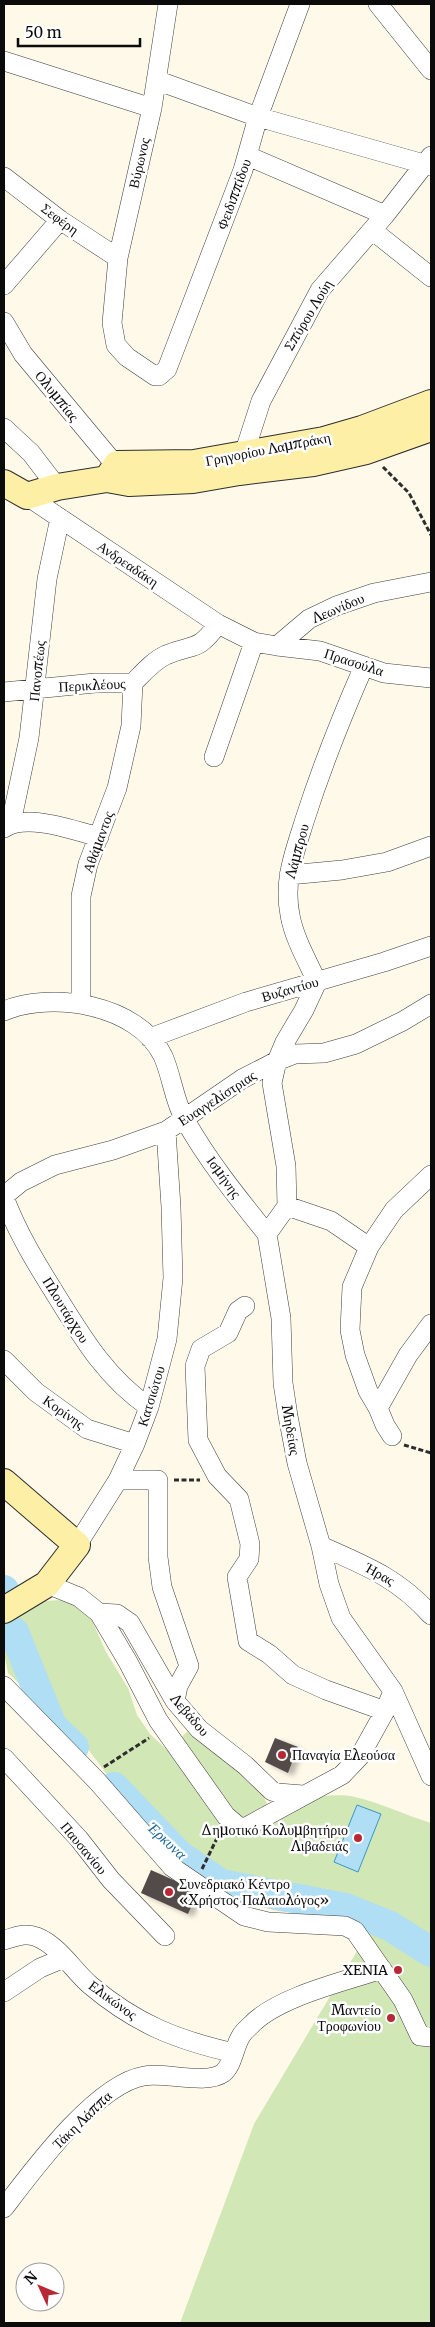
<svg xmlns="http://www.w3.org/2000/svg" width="435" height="2327" viewBox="0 0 435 2327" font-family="Merriweather,serif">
  <defs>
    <filter id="shadow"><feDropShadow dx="5.5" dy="3" stdDeviation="2.5" flood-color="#0004"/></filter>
  </defs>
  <rect width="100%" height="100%" fill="#fff9e9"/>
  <path fill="#d1e7b5" d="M 76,1599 L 91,1618 L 106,1652 L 128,1688 L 137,1715 L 150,1734 L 167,1750 L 188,1731 L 260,1789 L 268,1806 C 290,1802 334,1791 355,1797 C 381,1803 405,1815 431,1823 L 431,2323 L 180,2323 L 254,2124 L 369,1931 L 352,1920 L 278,1911 L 240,1901 L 181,1864 L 162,1846 L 84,1744 L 8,1673 L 4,1653 L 19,1614 L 45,1601 Z"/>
  <path fill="#b0def4" stroke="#3897ca" d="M 357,1805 L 381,1814 L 358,1872 L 334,1862 Z"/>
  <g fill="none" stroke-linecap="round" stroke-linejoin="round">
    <path stroke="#b0def4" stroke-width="30" d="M 4,1590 L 6,1595
      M 14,1632 L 52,1726 L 74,1747
      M 114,1787 L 179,1855 L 221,1884 L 345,1908 L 390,1926 L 431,1952"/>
  </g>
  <path fill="#534c48" filter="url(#shadow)" d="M 275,1738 L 298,1747 L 288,1773 L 265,1762 Z
    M 151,1870 L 198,1891 L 188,1914 L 141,1893 Z"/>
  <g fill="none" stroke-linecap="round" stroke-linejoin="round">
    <g stroke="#3e3e3e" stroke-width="20">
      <path id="street" d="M 168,4 L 152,108 L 118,258 L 112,323 L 116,345 L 127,357 L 155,376 L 159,376 L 167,369 L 243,170 L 258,117 L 300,4
        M 378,4 L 431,70
        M 4,61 L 152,108
        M 156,80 L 258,117 L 431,166
        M 248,156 L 385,215
        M 4,177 L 60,220 L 118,258
        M 372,230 L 431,277
        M 4,285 L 60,220
        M 4,322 L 23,354 L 123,474
        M 4,428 L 31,453 L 57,487
        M 241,463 L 261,401 L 320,290 L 385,215 L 431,156
        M 27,496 L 218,624 L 254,642 L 277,646 L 309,619 L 336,606 L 374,593 L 431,582
        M 277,646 L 320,651 L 384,673 L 431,678
        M 364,666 C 342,716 322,766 305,819 C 295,851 283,880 290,915 C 294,938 307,960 317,982 L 304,1010 L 285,1042 L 277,1061 L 272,1083 L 286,1166 L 287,1206 L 267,1234 L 281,1318 L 283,1383 L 288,1416 L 297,1463 L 321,1546 L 329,1584 L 341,1618 L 393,1691 L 431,1776
        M 4,692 L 95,683 L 133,683 C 143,673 153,661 166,655 C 194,643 197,653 218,624
        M 214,757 L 254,642
        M 11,823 L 29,738 L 47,579 L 60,518
        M 4,828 C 27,813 73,830 99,837
        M 289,875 L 342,870 L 387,862 L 431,846
        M 81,1004 L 81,896 L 88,864 L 117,788 L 131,726 L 133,683
        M 4,1011 C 51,991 138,1004 163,1056 C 172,1076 174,1101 185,1120 C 208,1161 238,1198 267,1234
        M 150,1038 L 246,1002 L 384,962 L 431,946
        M 4,1196 L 21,1182 L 55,1165 L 113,1150 L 166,1131 L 242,1079 L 277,1061 L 295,1054 L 324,1053 L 356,1044 L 403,1021 L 431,1004
        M 4,1197 C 17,1232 36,1263 56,1295 C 82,1337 107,1379 149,1407
        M 287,1206 L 331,1221 L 369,1247 L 352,1287 L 350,1330 L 355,1355 L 368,1391 L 378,1408 L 385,1425 L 392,1436
        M 369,1247 L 394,1210 L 431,1175
        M 245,1306 L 238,1311 L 228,1333 L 201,1349 L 195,1366 L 198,1440 L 217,1476 L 239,1499 L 250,1544 L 249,1559 L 237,1577 L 248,1641 L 269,1654 L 293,1675 L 326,1690 L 385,1711
        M 4,1360 L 36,1392 L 87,1429 L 135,1444
        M 378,1408 L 408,1355 L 431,1324
        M 118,1480 L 158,1480 L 158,1557 L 162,1587 L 189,1666 L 178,1686 L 175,1701
        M 77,1545 L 118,1480 L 135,1444 L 149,1407 L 167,1339 L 173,1278 L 171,1207 L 166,1131
        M 321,1546 C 366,1566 398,1578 431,1615
        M 47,1584 L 79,1597 L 99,1613 L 128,1662 L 158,1720 L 226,1816 L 239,1827 L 246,1827 L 342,1775 L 360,1756 L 385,1711 L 393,1691
        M 99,1613 L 117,1614 L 130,1623 L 175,1701 L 199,1729 L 245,1765 L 272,1791 L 278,1793 L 303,1795
        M 4,1686 L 97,1781 L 172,1867 L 244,1916 L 268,1922 L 345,1926 L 355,1931 L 403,2000 L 420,2036 L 431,2037
        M 4,1758 L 79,1839 L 111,1880 L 165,1936
        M 4,1940 C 16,1937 25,1932 37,1937 C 59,1946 73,1970 90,1985 C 136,2024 177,2040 234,2053
        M 4,1992 L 40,1968 L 64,1958
        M 4,2208 C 33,2170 96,2084 144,2076 C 164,2072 207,2085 223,2073 C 233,2065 234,2047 241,2036 C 243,2032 248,2028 251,2025 C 277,1997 346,1981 382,1969"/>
    </g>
    <g stroke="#2d2d2d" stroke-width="28">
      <path id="secondary" d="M 107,479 L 117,464 L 194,463 L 324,440 L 362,429 L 431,403
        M 4,483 L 27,496 L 57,487 L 107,479 L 129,483 L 193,480 L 239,472 L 313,463 L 366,451 L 431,428
        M 4,1482 L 77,1545 L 47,1584 L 4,1610"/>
    </g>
    <path stroke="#2d2d2d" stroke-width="3" stroke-dasharray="5 2.5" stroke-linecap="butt" d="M 383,467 L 409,493 L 431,535
      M 404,1445 L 431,1453
      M 174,1480 L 200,1480
      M 104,1767 L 149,1738
      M 202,1869 L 220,1832"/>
    <use href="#street" stroke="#fff" stroke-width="19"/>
    <use href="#secondary" stroke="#fdefa6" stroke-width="26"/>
  </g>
  <g fill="#b72735" stroke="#fff" stroke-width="2">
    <circle cx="282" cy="1755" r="5"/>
    <circle cx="358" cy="1838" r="5"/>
    <circle cx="169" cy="1892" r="5"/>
    <circle cx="398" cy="1970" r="5"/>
    <circle cx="391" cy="2018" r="5"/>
  </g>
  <g text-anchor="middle" stroke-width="5" stroke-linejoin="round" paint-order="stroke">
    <g font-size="14" fill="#0b0b0b" stroke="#fff">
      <text transform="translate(139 163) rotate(-77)" y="5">Βύρωνος</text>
      <text transform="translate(234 194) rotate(-70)" y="5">Φειδιππίδου</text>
      <text transform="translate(60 219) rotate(36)" y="5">Σεφέρη</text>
      <text transform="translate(308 315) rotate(-59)" y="5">Σπύρου Λούη</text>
      <text transform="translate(57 396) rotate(51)" y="5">Ολυμπίας</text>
      <text transform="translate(268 449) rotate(-11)" y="5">Γρηγορίου Λαμπράκη</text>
      <text transform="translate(128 564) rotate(34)" y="5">Ανδρεαδάκη</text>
      <text transform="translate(338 608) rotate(-23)" y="5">Λεωνίδου</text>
      <text transform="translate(354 662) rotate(18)" y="5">Πρασούλα</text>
      <text transform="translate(37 671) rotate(-84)" y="5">Πανοπέως</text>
      <text transform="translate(92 685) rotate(-3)" y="5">Περικλέους</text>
      <text transform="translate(98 842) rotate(-70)" y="5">Αθάμαντος</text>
      <text transform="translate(297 851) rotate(-75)" y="5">Λάμπρου</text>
      <text transform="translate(290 989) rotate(-16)" y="5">Βυζαντίου</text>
      <text transform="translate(217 1098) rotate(-33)" y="5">Ευαγγελίστριας</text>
      <text transform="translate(224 1177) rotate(54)" y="5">Ισμήνης</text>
      <text transform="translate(66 1310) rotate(58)" y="5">Πλουτάρχου</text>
      <text transform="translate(151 1396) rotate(-73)" y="5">Κατσιώτου</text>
      <text transform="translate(64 1412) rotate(35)" y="5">Κορίνης</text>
      <text transform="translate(291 1430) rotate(80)" y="5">Μηδείας</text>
      <text transform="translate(380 1574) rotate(29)" y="5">Ήρας</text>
      <text transform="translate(190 1715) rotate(49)" y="5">Λεβάδου</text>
      <text transform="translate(84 1848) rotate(50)" y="5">Παυσανίου</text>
      <text transform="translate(113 2000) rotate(36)" y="5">Ελικώνος</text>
      <text transform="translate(82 2120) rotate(-44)" y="5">Τάκη Λάππα</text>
    </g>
    <g font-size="14" fill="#0b0b0b" stroke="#fff" text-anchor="end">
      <text x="292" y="1760" text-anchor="start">Παναγία Ελεούσα</text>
      <text x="348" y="1835">Δημοτικό Κολυμβητήριο<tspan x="348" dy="16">Λιβαδειάς</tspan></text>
      <text x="179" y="1889" text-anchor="start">Συνεδριακό Κέντρο<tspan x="179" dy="16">«Χρήστος Παλαιολόγος»</tspan></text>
      <text x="388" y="1975">XENIA</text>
      <text x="381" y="2015">Μαντείο<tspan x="381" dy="16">Τροφωνίου</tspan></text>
    </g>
    <g font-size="15" font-style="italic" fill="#186799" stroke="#fff">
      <text transform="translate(167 1841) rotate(43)" y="5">Έρκυνα</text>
    </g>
  </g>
  <rect width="435" height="2327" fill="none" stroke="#0b0b0b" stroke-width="10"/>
  <g transform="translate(40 2287) rotate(314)"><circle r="24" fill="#ffffff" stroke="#9d9d9d"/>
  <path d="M0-4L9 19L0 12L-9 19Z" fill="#b72735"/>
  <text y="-8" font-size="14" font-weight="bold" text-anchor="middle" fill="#0b0b0b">N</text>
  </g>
  <path d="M18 38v8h122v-8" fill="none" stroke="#0b0b0b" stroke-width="2.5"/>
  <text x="25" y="38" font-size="15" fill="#0b0b0b" stroke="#ffffff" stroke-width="4" paint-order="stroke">50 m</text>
</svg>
